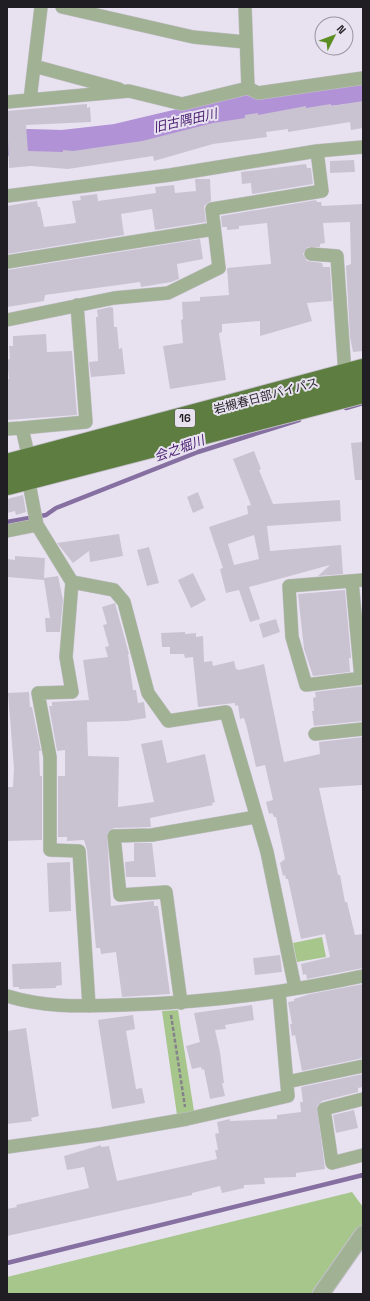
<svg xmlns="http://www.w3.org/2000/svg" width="370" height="1301" viewBox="0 0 370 1301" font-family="'Space Grotesk','Noto Sans JP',sans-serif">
  <rect width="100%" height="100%" fill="#e8e2f0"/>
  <path fill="#a6c68c" d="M 322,937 L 326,957 L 297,962 L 293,943 Z
    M 178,1010 L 194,1111 L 177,1115 L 162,1011 Z
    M 352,1192 L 363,1207 L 363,1225 L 312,1294 L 7,1294 L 7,1277 Z"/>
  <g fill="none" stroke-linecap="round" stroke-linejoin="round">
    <path stroke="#866fa1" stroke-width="4.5" d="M 346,408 L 363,403
      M 7,522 L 46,515 L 56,508 L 198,452 L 299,420
      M 7,1263 L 363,1175"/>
    <path stroke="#b192d7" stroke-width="26" d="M 7,143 L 29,142 L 63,143 L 116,137 L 247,106 L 302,96 L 363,89"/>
  </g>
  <path fill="#c9c3d1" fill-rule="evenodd" d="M 363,101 L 363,128 L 351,130 L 350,122 L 288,132 L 288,129 L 266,132 L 267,137 L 213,144 L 154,161 L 153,156 L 68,169 L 31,166 L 9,168 L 7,111 L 87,104 L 87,108 L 90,107 L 91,122 L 26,125 L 28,151 L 63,152 L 63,150 L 73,151 L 142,141 L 213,123 L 245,118 L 245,115 L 258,113 L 258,115 L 306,106 L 306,108 L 331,104 L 331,106 Z
    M 354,160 L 355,172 L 330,173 L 330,161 Z
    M 306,164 L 307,168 L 311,168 L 313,184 L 252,194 L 251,183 L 242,184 L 241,172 Z
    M 195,179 L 210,179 L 211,201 L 204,206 L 206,222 L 155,230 L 152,209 L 121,214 L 124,235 L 7,254 L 7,206 L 37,201 L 38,207 L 40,207 L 44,227 L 76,223 L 72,201 L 81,200 L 80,196 L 97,194 L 98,201 L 156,193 L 155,187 L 174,185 L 175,193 L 196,191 Z
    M 316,200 L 317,202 L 321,202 L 322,206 L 363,204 L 363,351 L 353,352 L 350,337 L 346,266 L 351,264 L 350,222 L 323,223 L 325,243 L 320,244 L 320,247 L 308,247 L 303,254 L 307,261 L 322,263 L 323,267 L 330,267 L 332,301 L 307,303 L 312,321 L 260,336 L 260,321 L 222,324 L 222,332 L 219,333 L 226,380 L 170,389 L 163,346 L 183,343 L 181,320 L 183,319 L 182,302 L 200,301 L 200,297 L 229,295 L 227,268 L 271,264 L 267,223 L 239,226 L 239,229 L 227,230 L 227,227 L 222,227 L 221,216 Z
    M 200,239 L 203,259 L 177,264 L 179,279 L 171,282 L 141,287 L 140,282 L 45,295 L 44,301 L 7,307 L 7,270 Z
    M 110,307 L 113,308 L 114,327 L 117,327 L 119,349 L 122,348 L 125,374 L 91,377 L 89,362 L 98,361 L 96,317 L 98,317 L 97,310 Z
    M 46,334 L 47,352 L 72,351 L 77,415 L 7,420 L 7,379 L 9,379 L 7,360 L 10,359 L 9,346 L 13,346 L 13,336 Z
    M 363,442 L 363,480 L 355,480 L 351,443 Z
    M 254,451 L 261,469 L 259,470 L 273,504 L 340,500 L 340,502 L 341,521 L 267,526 L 270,551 L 341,545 L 343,574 L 318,576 L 330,565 L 249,587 L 260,619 L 250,622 L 239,590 L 226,593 L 220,569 L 223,568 L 209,527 L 248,514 L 247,506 L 251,505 L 233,459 ZM 254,535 L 259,559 L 234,565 L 228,544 Z
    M 198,492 L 204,508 L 193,513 L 187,497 Z
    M 23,495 L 26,512 L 16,515 L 15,511 L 7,513 L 7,499 Z
    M 119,534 L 123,556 L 90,562 L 89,551 L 73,563 L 57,543 Z
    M 149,547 L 159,583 L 147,586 L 137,550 Z
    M 15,556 L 45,558 L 44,578 L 58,576 L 63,600 L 60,632 L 46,632 L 45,618 L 50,618 L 44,580 L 7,577 L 7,559 L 15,560 Z
    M 193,573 L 206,600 L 191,608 L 178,580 Z
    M 345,590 L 351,658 L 349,658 L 350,672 L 313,676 L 304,649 L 298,594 Z
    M 115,603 L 129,654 L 128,654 L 133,690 L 136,690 L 138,703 L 144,702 L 146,718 L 127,721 L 87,722 L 88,756 L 119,757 L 118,807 L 154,802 L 141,744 L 162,740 L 167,763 L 205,754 L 215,802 L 212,803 L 213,805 L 150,818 L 151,827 L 114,828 L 107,833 L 111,906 L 154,901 L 154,906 L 158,906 L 170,994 L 122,997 L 116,952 L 101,954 L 100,948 L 96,948 L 87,850 L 84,840 L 67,841 L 67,837 L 58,837 L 58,776 L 65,776 L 65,750 L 57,751 L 49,706 L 52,706 L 52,702 L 89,700 L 83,660 L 108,657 L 105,647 L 109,646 L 103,625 L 107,624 L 102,607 Z
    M 276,619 L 280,632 L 263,638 L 259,624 Z
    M 185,632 L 185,634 L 196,633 L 196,637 L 203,636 L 204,662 L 212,661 L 213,666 L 234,661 L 236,669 L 239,670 L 264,664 L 284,762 L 320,754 L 319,742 L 363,737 L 362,785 L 319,788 L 338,875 L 340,875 L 345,902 L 347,902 L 355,935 L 363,934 L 363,968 L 307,979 L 306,974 L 303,975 L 301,964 L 330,957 L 325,934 L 301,939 L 288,879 L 286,879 L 285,875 L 283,876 L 280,863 L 285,859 L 276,817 L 274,817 L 272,813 L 269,814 L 266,802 L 273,800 L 265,765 L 256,767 L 247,728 L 244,718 L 240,719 L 238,705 L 235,706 L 235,703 L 198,707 L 193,657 L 185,658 L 184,654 L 170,654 L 170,647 L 162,647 L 161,633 Z
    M 363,686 L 363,721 L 314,726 L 312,711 L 314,711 L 313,698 L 316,697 L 315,692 Z
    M 29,692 L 30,707 L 32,707 L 41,751 L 39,751 L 40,776 L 42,776 L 42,840 L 7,841 L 7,787 L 13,787 L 14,769 L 8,693 Z
    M 134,843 L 152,843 L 156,877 L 126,877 L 125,862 L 134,861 Z
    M 70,862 L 71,911 L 49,912 L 47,863 Z
    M 280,955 L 282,972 L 255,975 L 253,958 Z
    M 61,962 L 62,985 L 56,986 L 56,988 L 19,989 L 19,987 L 13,987 L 12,964 Z
    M 363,984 L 363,1058 L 302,1071 L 295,1035 L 292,1036 L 290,1024 L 292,1024 L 288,1002 L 294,1001 L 294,999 L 310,994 Z
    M 252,1005 L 254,1020 L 225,1025 L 226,1029 L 215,1030 L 220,1052 L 224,1083 L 222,1083 L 225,1096 L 210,1099 L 204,1069 L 202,1070 L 201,1067 L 192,1069 L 186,1046 L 200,1042 L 194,1013 Z
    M 133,1015 L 135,1029 L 126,1031 L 136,1089 L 142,1088 L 145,1103 L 112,1109 L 98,1020 Z
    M 26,1028 L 39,1116 L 31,1118 L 32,1121 L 7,1124 L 7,1031 Z
    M 363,1074 L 363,1087 L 358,1088 L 358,1092 L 322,1101 L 317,1106 L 325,1169 L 296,1173 L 296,1177 L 264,1178 L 265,1184 L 244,1185 L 244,1188 L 222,1193 L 220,1186 L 192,1193 L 192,1195 L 7,1236 L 7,1209 L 17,1207 L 16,1205 L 89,1188 L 84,1167 L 67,1170 L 64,1156 L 101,1145 L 101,1147 L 109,1146 L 117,1181 L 217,1159 L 215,1150 L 218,1150 L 215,1134 L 219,1133 L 217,1122 L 230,1119 L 230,1121 L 277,1119 L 277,1115 L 301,1112 L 300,1102 L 303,1102 L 301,1087 Z
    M 354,1110 L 358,1128 L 336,1133 L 333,1115 Z"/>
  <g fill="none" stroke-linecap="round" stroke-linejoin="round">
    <g stroke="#c4bfcb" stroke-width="14">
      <path id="minor" d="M 62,7 L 193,37 L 245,42
        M 245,7 L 248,88
        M 34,66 L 119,89
        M 30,100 L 41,7
        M 7,102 L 129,91 L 182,104 L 248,88 L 258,93 L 363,78
        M 7,196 L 170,175 L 317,151 L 363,147
        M 311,254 L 337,256 L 345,375
        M 7,262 L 214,229
        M 7,320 L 114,298 L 168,293 L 219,268 L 212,209 L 322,191 L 317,151
        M 22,428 L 86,422 L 77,305
        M 7,429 L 22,428 L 29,459
        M 28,478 L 37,525 L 72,582 L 114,590 L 124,602 L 148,693 L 168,721 L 226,712 L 267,852 L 295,988
        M 7,531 L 37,525
        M 363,580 L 289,586 L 292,637 L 306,685 L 363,678
        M 352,581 L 361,678
        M 72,582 L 66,657 L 72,692 L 38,693 L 50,757 L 50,850 L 79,851 L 89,1006
        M 315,734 L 363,729
        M 7,996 C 46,1008 82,1006 122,1005 C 203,1003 284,993 363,976
        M 181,1003 L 166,892 L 120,895 L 114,836 L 152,835 L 256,817
        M 287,1082 L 363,1066
        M 363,1099 L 324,1109 L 332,1163 L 363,1155
        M 7,1147 L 101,1134 L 187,1119 L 288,1096 L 279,992"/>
    </g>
    <g stroke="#c4bfcb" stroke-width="18">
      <path id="tertiary" d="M 321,1294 L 363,1234"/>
    </g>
    <g stroke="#c4bfcb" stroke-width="24">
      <path id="trunk" d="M 7,465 L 363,370
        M 7,484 L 363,392"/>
    </g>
    <path stroke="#86828c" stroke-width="2.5" stroke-dasharray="4 2" stroke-linecap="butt" d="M 171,1015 L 185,1107"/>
    <use href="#minor" stroke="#a1b294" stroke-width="13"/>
    <use href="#tertiary" stroke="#a1b294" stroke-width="16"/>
    <use href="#trunk" stroke="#5d7e40" stroke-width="22"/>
  </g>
  <g text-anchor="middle" stroke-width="4" stroke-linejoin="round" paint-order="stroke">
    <rect fill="#e8e2f0" stroke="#5c5960" stroke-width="1" x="175" y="409" width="20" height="18" rx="3"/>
    <g font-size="11" font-weight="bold" fill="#201e23">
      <text x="185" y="422">16</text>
    </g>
    <g font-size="12" fill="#201e23" stroke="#e8e2f0">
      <text transform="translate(266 396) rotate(-15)" y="4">岩槻春日部バイパス</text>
    </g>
    <g font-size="13" font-style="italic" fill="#4c2273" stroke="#e8e2f0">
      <text transform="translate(185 120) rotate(-13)" y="5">旧古隅田川</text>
      <text transform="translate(179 448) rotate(-20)" y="5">会之堀川</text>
    </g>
  </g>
  <rect width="370" height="1301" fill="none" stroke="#201e23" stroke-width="16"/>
  <g transform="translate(334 36) rotate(48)"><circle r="19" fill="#e8e2f0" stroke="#98949e"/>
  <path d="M0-3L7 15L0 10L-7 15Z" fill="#5c8e24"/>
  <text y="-6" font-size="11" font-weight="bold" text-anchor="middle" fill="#201e23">N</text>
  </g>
</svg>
